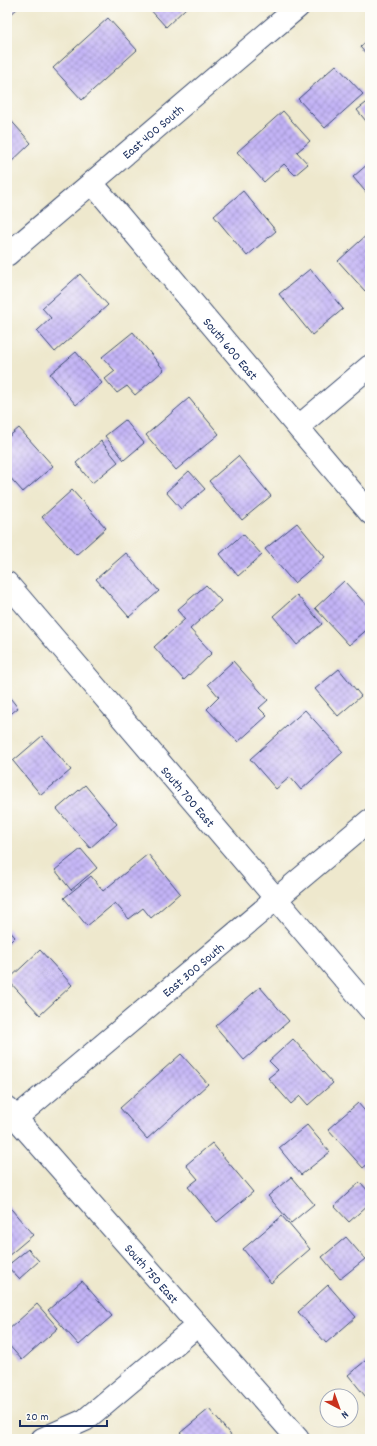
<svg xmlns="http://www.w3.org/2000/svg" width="377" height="1446" viewBox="0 0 377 1446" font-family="Dekko,sans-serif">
  <defs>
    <pattern id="building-cross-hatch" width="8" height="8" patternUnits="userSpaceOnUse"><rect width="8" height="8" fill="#c3b4f6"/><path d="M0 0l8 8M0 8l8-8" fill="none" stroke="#9e93ca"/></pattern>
  </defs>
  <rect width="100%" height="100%" fill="#fdfcf7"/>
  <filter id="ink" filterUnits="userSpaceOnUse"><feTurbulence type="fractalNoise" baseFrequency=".025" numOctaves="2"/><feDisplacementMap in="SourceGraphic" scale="8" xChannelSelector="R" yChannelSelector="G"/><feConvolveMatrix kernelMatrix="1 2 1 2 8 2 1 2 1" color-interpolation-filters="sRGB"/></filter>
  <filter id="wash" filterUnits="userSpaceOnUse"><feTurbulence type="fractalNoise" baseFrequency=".012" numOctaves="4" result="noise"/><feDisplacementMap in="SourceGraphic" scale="16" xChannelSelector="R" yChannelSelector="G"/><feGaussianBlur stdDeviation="0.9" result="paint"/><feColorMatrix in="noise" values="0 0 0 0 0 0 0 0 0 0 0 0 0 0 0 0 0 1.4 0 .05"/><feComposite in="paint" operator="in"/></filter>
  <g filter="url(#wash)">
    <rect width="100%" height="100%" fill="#eee8cd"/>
    <g id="blocks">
      <path fill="url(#building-cross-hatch)" d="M 7,7 L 19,7 L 7,18 Z
        M 148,7 L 187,7 L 166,27 Z
        M 108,18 L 137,50 L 82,100 L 53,68 Z
        M 370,38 L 370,58 L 360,47 Z
        M 336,65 L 363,94 L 325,128 L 298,99 Z
        M 370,100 L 370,126 L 357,110 Z
        M 283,111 L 310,141 L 297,152 L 308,164 L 295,175 L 284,164 L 264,182 L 237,152 Z
        M 7,116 L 31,143 L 7,166 Z
        M 370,162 L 370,197 L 353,177 Z
        M 243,191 L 276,231 L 247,256 L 214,216 Z
        M 370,232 L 370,287 L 365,291 L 338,261 Z
        M 310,269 L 343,309 L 312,335 L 279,294 Z
        M 80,274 L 108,305 L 55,352 L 37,331 L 51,318 L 42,308 Z
        M 133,332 L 164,370 L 135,395 L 127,386 L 117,393 L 105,379 L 115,371 L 102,357 Z
        M 76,352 L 102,383 L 76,405 L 50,374 Z
        M 189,398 L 219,434 L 176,470 L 146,435 Z
        M 125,420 L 144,443 L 124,460 L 105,436 Z
        M 19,428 L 53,466 L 23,492 L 7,474 L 7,438 Z
        M 101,441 L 118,462 L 92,483 L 76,463 Z
        M 238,456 L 271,496 L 242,520 L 209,481 Z
        M 189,471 L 205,489 L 181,509 L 166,492 Z
        M 72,490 L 106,528 L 76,555 L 42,517 Z
        M 297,523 L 325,557 L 294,583 L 265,549 Z
        M 243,534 L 262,555 L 238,576 L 220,554 Z
        M 126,553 L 159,591 L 129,617 L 96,579 Z
        M 344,581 L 370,609 L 370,627 L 349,645 L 315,608 Z
        M 206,585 L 221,601 L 190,629 L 212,653 L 184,680 L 154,647 L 185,619 L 177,610 Z
        M 297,595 L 322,624 L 297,645 L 273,616 Z
        M 233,661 L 268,700 L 259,708 L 267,716 L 238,742 L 207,709 L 219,697 L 208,684 Z
        M 339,669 L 361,696 L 338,716 L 315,689 Z
        M 7,694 L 18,708 L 7,717 Z
        M 305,710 L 343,752 L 301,790 L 290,777 L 276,789 L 250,759 Z
        M 42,736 L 71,770 L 41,795 L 13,761 Z
        M 85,785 L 117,824 L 90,848 L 57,809 Z
        M 81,849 L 97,868 L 71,890 L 55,870 Z
        M 148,854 L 180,893 L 151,918 L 143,908 L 129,919 L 115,903 L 87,926 L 64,898 L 91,876 L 103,891 Z
        M 7,928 L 15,937 L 7,945 Z
        M 40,950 L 72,985 L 40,1015 L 8,980 Z
        M 260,987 L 289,1021 L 244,1060 L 215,1026 Z
        M 293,1039 L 333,1083 L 308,1105 L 300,1096 L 291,1104 L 268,1078 L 278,1070 L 269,1061 Z
        M 181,1054 L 208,1084 L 147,1139 L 120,1108 Z
        M 358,1103 L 370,1117 L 370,1162 L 363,1168 L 328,1129 Z
        M 307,1125 L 330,1152 L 301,1175 L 279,1148 Z
        M 212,1143 L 253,1192 L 217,1222 L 188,1187 L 198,1179 L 186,1165 Z
        M 291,1177 L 314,1204 L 291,1223 L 268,1196 Z
        M 360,1182 L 370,1193 L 370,1203 L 349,1222 L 334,1206 Z
        M 7,1204 L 33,1235 L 7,1257 Z
        M 282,1216 L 310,1249 L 271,1283 L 243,1249 Z
        M 346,1237 L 365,1259 L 340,1279 L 322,1257 Z
        M 28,1249 L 39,1261 L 19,1279 L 7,1266 Z
        M 82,1281 L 112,1316 L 79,1345 L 48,1310 Z
        M 328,1285 L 356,1317 L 326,1343 L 298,1312 Z
        M 37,1304 L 58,1328 L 22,1360 L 7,1343 L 7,1331 Z
        M 370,1357 L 370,1402 L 348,1375 Z
        M 209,1409 L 234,1439 L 185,1439 L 180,1433 Z"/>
    </g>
  </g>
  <g filter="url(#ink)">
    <use href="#blocks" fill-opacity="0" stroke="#3b4b6f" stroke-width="1"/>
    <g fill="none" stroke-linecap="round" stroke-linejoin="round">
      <g stroke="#3b4b6f" stroke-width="24">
        <g id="street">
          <path id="s1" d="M 92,183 L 370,513"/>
          <path id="s2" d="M 7,255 L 298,7"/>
          <path d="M 298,427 L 370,366"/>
          <path id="s3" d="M 7,583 L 370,1009"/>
          <path id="s4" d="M 7,1108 L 298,1439"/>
          <path id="s5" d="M 16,1118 L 370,820"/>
          <path d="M 42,1439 L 85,1420 L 198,1325"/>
        </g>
      </g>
      <use href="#street" stroke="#fff" stroke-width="22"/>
    </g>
  </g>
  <g text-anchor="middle" stroke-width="3.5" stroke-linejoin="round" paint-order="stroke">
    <g font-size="13" fill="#1b2f5e" stroke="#fdfcf7">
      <text dy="5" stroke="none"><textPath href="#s2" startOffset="191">East 400 South</textPath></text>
      <text dy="5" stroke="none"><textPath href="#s1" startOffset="216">South 600 East</textPath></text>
      <text dy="5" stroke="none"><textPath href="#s3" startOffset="280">South 700 East</textPath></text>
      <text dy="5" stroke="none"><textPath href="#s5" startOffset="231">East 300 South</textPath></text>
      <text dy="5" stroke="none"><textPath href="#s4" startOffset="220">South 750 East</textPath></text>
    </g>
  </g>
  <rect width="377" height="1446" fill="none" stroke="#fdfcf7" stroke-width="24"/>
  <g transform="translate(339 1408) rotate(139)"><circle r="19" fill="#fdfcf7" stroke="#a3aaba"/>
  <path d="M0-3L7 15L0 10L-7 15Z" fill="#c8321e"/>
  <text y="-6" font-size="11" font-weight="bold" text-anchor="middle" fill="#1b2f5e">N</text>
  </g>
  <path d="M20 1420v6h87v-6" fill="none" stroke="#1b2f5e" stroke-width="2"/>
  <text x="26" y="1420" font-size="12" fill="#1b2f5e" stroke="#fdfcf7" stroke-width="3" paint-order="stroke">20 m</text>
</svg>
